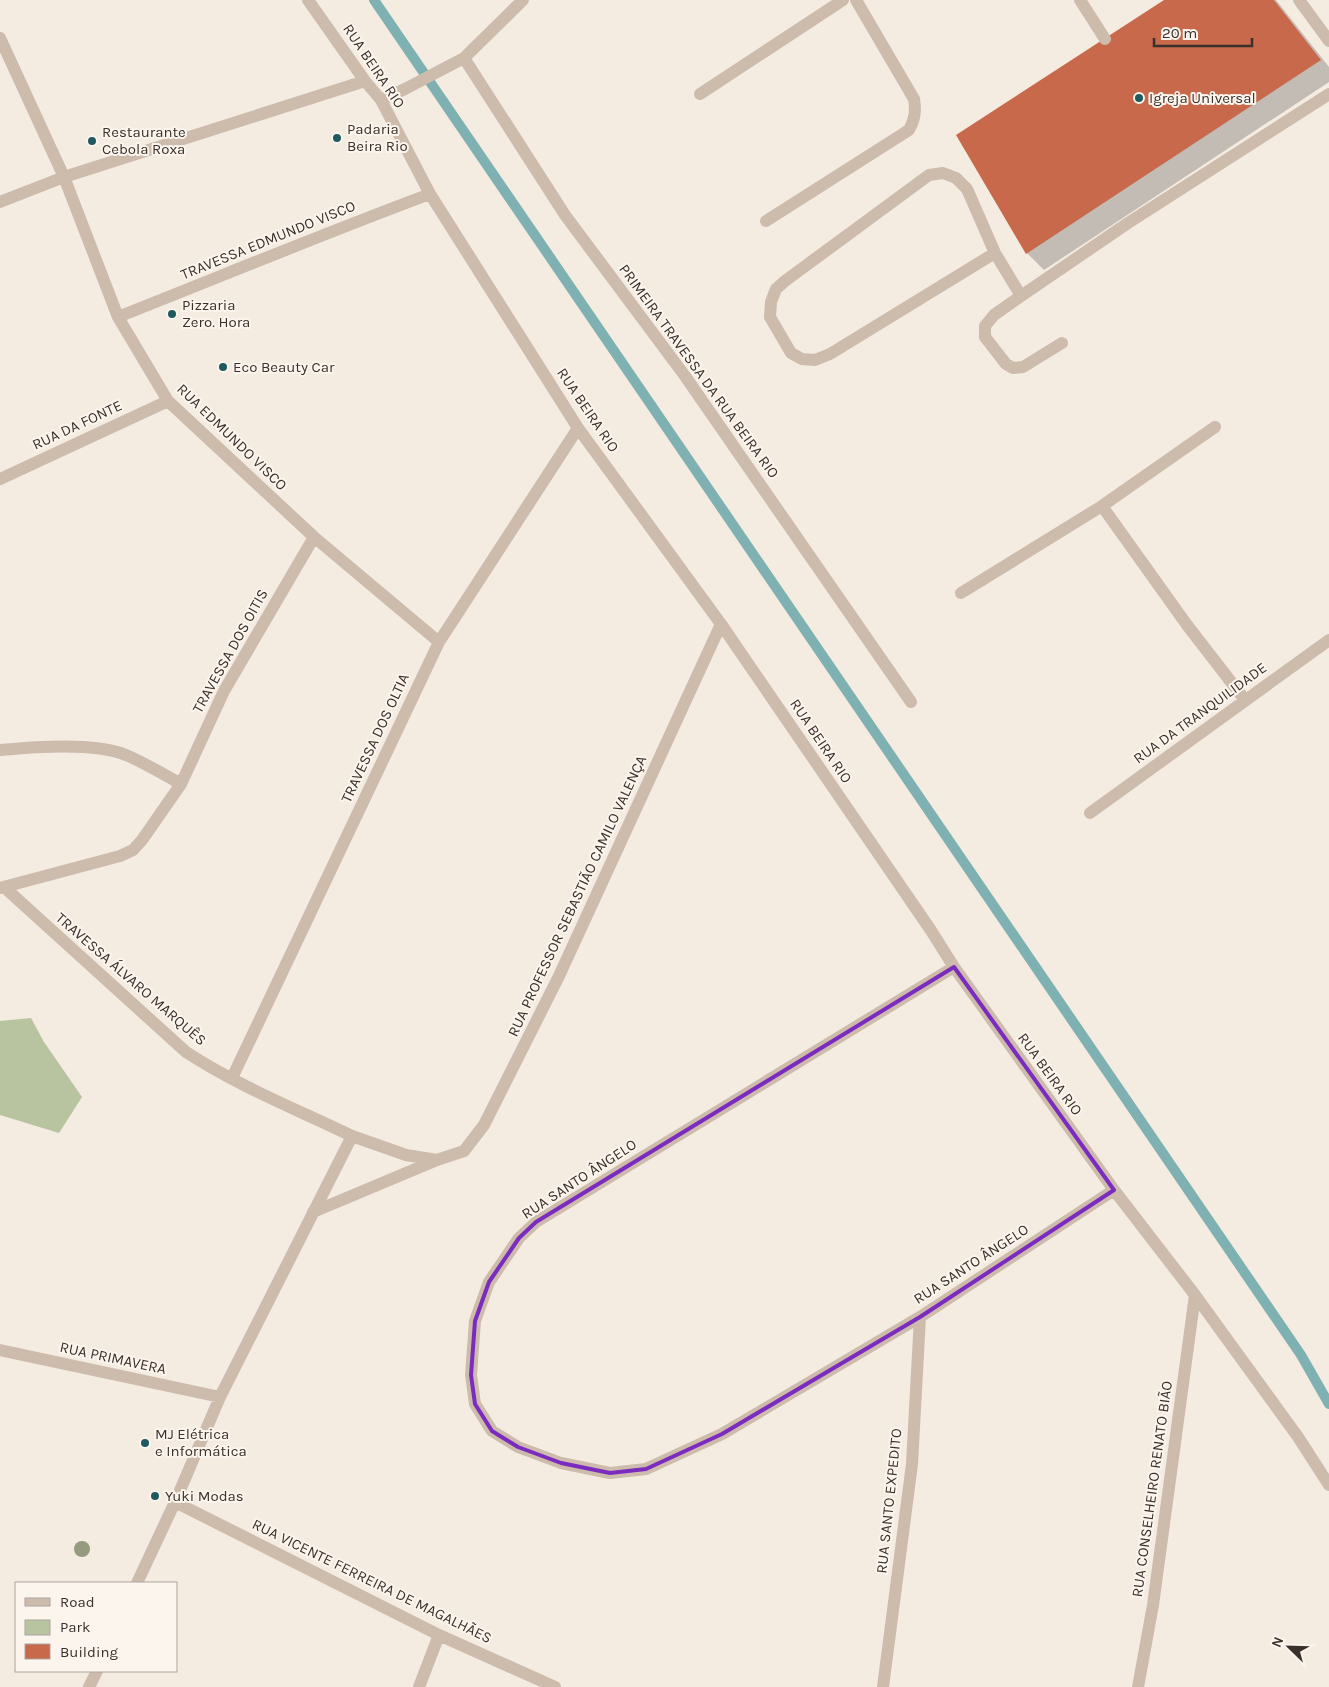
<svg xmlns="http://www.w3.org/2000/svg" width="1329" height="1687" viewBox="0 0 1329 1687" font-family="Karla,sans-serif">
  <rect width="100%" height="100%" fill="#f4ebe1"/>
  <path fill="#b8c4a0" d="M 31,1018 L 44,1042 L 82,1097 L 59,1133 L 0,1115 L 0,1021 Z"/>
  <path fill="#0003" d="M 1166,0 L 1276,0 L 1329,67 L 1329,82 L 1044,270 L 1027,253 L 958,136 Z"/>
  <g fill="none" stroke-linecap="round" stroke-linejoin="round">
    <path stroke="#7fb0b2" stroke-width="10" d="M 374,0 L 1301,1355 L 1329,1404"/>
  </g>
  <path fill="#c8694b" d="M 1164,0 L 1274,0 L 1321,60 L 1026,254 L 956,135 Z"/>
  <g fill="none" stroke-linecap="round" stroke-linejoin="round">
    <path stroke="#cdbbac" stroke-width="12" d="M 1299,0 L 1329,41
      M 995,253 L 830,354 L 815,360 L 802,359 L 791,353 L 770,317 L 771,302 L 776,289 L 785,281 L 929,175 L 943,173 L 956,178 L 967,189 L 995,253 L 1021,296 L 1128,223 L 1329,94
      M 1021,296 L 994,315 L 985,326 L 985,337 L 1006,364 L 1013,368 L 1023,367 L 1062,343"/>
    <path stroke="#cdbbac" stroke-width="12" d="M 308,0 L 365,81 L 381,100 L 430,194 L 578,428 L 721,624 L 930,929 L 954,967 L 1114,1190 L 1195,1295 L 1298,1437 L 1329,1485
      M 1080,0 L 1105,39
      M 0,38 L 64,177 L 118,317 L 168,401 L 314,537 L 439,642
      M 464,58 L 565,215 L 685,376 L 911,702
      M 700,94 L 843,0
      M 381,100 L 405,89 L 464,58 L 523,0
      M 0,202 L 64,177 L 365,81
      M 766,221 L 909,130 C 915,119 916,111 914,99 L 856,0
      M 118,317 C 222,276 325,233 430,194
      M 0,479 L 168,401
      M 1102,506 L 1187,625 L 1245,700
      M 961,593 L 1102,506 L 1215,427
      M 0,750 C 34,747 95,742 126,755 C 145,763 163,774 181,784
      M 1090,813 L 1329,640
      M 4,887 L 186,1052 C 238,1086 296,1109 352,1136
      M 0,888 L 120,856 L 133,850 L 142,840 L 181,784 L 224,691 L 314,537
      M 954,967 L 536,1222 L 519,1238 L 489,1282 L 475,1321 L 471,1375 L 475,1404 L 492,1431 L 518,1447 L 561,1463 L 610,1473 L 646,1469 L 722,1434 L 920,1317 L 1114,1190
      M 232,1078 L 439,642 L 578,428
      M 313,1212 L 437,1160
      M 0,1350 L 220,1397
      M 175,1502 L 439,1635 L 555,1687
      M 137,1583 L 175,1502 L 220,1397 L 352,1136 L 406,1155 L 437,1160 L 464,1151 L 484,1125 L 559,976 L 721,624
      M 89,1687 L 97,1671
      M 419,1687 L 439,1635
      M 883,1687 L 912,1464 L 920,1317
      M 1138,1687 L 1153,1605 L 1195,1295"/>
  </g>
  <circle fill="#969b7f" cx="82" cy="1549" r="8"/>
  <path fill="none" stroke="#7b2cbf" stroke-width="4" stroke-linejoin="round" d="M 954,967 L 1114,1190 L 920,1317 L 722,1434 L 646,1469 L 610,1473 L 561,1463 L 518,1447 L 492,1431 L 475,1404 L 471,1375 L 475,1321 L 489,1282 L 519,1238 L 536,1222 Z"/>
  <g fill="#1f5a5e" stroke="#fbf5ee" stroke-width="2">
    <circle cx="1139" cy="98" r="5"/>
    <circle cx="337" cy="138" r="5"/>
    <circle cx="92" cy="141" r="5"/>
    <circle cx="172" cy="314" r="5"/>
    <circle cx="223" cy="367" r="5"/>
    <circle cx="145" cy="1443" r="5"/>
    <circle cx="155" cy="1496" r="5"/>
  </g>
  <g text-anchor="middle" stroke-width="4" stroke-linejoin="round" paint-order="stroke">
    <g font-size="15" fill="#3b302b" stroke="#fbf5ee">
      <text transform="translate(374 66) rotate(56)" y="5">RUA BEIRA RIO</text>
      <text transform="translate(268 240) rotate(-22)" y="5">TRAVESSA EDMUNDO VISCO</text>
      <text transform="translate(699 371) rotate(54)" y="5">PRIMEIRA TRAVESSA DA RUA BEIRA RIO</text>
      <text transform="translate(588 410) rotate(56)" y="5">RUA BEIRA RIO</text>
      <text transform="translate(77 425) rotate(-25)" y="5">RUA DA FONTE</text>
      <text transform="translate(232 437) rotate(44)" y="5">RUA EDMUNDO VISCO</text>
      <text transform="translate(230 651) rotate(-61)" y="5">TRAVESSA DOS OITIS</text>
      <text transform="translate(1200 713) rotate(-36)" y="5">RUA DA TRANQUILIDADE</text>
      <text transform="translate(375 738) rotate(-65)" y="5">TRAVESSA DOS OLTIA</text>
      <text transform="translate(821 741) rotate(56)" y="5">RUA BEIRA RIO</text>
      <text transform="translate(577 896) rotate(-65)" y="5">RUA PROFESSOR SEBASTIÃO CAMILO VALENÇA</text>
      <text transform="translate(131 979) rotate(41)" y="5">TRAVESSA ÁLVARO MARQUÊS</text>
      <text transform="translate(1050 1074) rotate(54)" y="5">RUA BEIRA RIO</text>
      <text transform="translate(579 1179) rotate(-33)" y="5">RUA SANTO ÂNGELO</text>
      <text transform="translate(971 1264) rotate(-33)" y="5">RUA SANTO ÂNGELO</text>
      <text transform="translate(113 1358) rotate(12)" y="5">RUA PRIMAVERA</text>
      <text transform="translate(1152 1489) rotate(-82)" y="5">RUA CONSELHEIRO RENATO BIÃO</text>
      <text transform="translate(889 1501) rotate(-84)" y="5">RUA SANTO EXPEDITO</text>
      <text transform="translate(372 1581) rotate(26)" y="5">RUA VICENTE FERREIRA DE MAGALHÃES</text>
    </g>
    <g font-size="15" fill="#3b302b" stroke="#fbf5ee" text-anchor="start">
      <text x="1149" y="103">Igreja Universal</text>
      <text x="347" y="134">Padaria<tspan x="347" dy="17">Beira Rio</tspan></text>
      <text x="102" y="137">Restaurante<tspan x="102" dy="17">Cebola Roxa</tspan></text>
      <text x="182" y="310">Pizzaria<tspan x="182" dy="17">Zero. Hora</tspan></text>
      <text x="233" y="372">Eco Beauty Car</text>
      <text x="155" y="1439">MJ Elétrica<tspan x="155" dy="17">e Informática</tspan></text>
      <text x="165" y="1501">Yuki Modas</text>
    </g>
  </g>
  <rect x="15" y="1582" width="162" height="90" fill="#fbf5ee" stroke="#aea6a0"/>
  <rect x="25" y="1598" width="25" height="8" fill="#cdbbac" stroke="#aea6a0"/>
  <text x="60" y="1607" font-size="15" fill="#3b302b">Road</text>
  <rect x="25" y="1620" width="25" height="15" fill="#b8c4a0" stroke="#aea6a0"/>
  <text x="60" y="1632" font-size="15" fill="#3b302b">Park</text>
  <rect x="25" y="1644" width="25" height="15" fill="#c8694b" stroke="#aea6a0"/>
  <text x="60" y="1657" font-size="15" fill="#3b302b">Building</text>
  <g transform="translate(1289 1647) rotate(293)" stroke="#fbf5ee" stroke-width="4" paint-order="stroke">
  <path d="M0-4L9 19L0 12L-9 19Z" fill="#3b302b"/>
  <text y="-8" font-size="14" font-weight="bold" text-anchor="middle" fill="#3b302b">N</text>
  </g>
  <path d="M1154 38v8h98v-8" fill="none" stroke="#3b302b" stroke-width="2.5"/>
  <text x="1162" y="38" font-size="15" fill="#3b302b" stroke="#fbf5ee" stroke-width="4" paint-order="stroke">20 m</text>
</svg>
